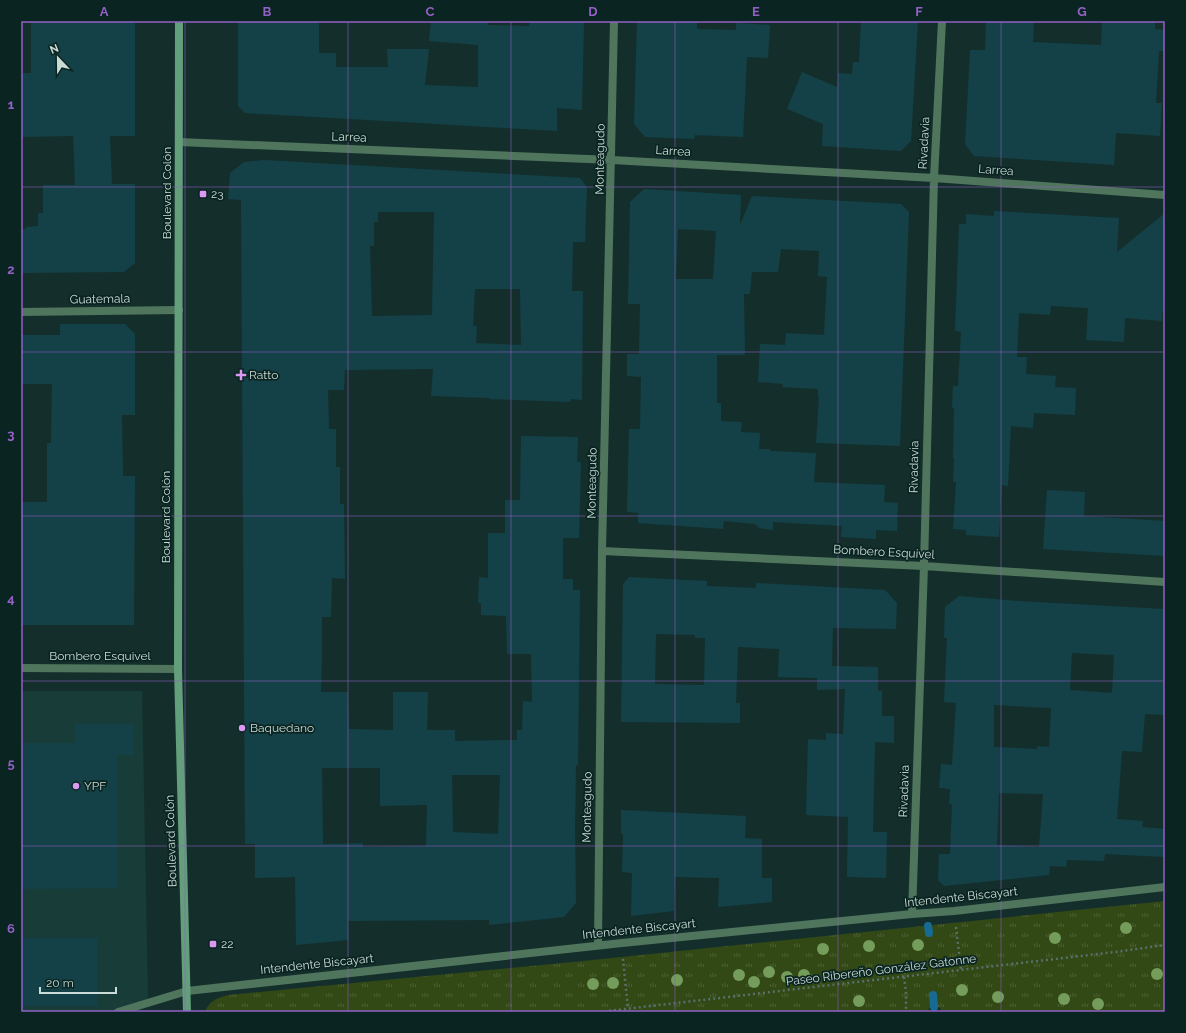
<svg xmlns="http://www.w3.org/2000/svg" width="1186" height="1033" viewBox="0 0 1186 1033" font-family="Raleway,sans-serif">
  <defs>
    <pattern id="grass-tufts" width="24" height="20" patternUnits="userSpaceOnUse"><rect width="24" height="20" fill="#324815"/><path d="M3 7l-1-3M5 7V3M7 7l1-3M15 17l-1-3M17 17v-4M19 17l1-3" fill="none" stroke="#4e6236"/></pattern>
  </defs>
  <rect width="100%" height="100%" fill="#142f2b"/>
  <path fill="#183d38" d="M 21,691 L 142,691 L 148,1000 L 108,1012 L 21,1012 Z"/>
  <path fill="url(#grass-tufts)" d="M 1165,901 L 1165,1012 L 942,1012 L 939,1007 L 929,1008 L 928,1012 L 205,1012 C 209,1001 217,998 228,995 L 583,961 Z"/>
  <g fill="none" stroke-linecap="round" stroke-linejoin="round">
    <path stroke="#166a93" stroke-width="8" d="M 928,926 L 929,933
      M 933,995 L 934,1007"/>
  </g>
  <path fill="#144148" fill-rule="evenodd" d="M 31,21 L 135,21 L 135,136 L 110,136 L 112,184 L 135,184 L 135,263 L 124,272 L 21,273 L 21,229 L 26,229 L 26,227 L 38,226 L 38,213 L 43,213 L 43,185 L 75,185 L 73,136 L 21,137 L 21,73 L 31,73 Z
    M 238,21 L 319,21 L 319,53 L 336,53 L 336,67 L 388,67 L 387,49 L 429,49 L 425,85 L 478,87 L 478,45 L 429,41 L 431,21 L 488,21 L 488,25 L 529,26 L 530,21 L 584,21 L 582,110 L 557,108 L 557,131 L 245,113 L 238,106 Z
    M 637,21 L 697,21 L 697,29 L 736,30 L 736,23 L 770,25 L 768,58 L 747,57 L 743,137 L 695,135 L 694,139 L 645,137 L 634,124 Z
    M 861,21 L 918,21 L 911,141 L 901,151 L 822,146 L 823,124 L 787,109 L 802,72 L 837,87 L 838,73 L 852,74 L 853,62 L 859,62 Z
    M 986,21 L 1034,21 L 1033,42 L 1101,45 L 1102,21 L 1155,21 L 1155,29 L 1165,30 L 1165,51 L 1159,51 L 1156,103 L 1162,103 L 1160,136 L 1116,133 L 1114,165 L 974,156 L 965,144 L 970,50 L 985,50 Z
    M 264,160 L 580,178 L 587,187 L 585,242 L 573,242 L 572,291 L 583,291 L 582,400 L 571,399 L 570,402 L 490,399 L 490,398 L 431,396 L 433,369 L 345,370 L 344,390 L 328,390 L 329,429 L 336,429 L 336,467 L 340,467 L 340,504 L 344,504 L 345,579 L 332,578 L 331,617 L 322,617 L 322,654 L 321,692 L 348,692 L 349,729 L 393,730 L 393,692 L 428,692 L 427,730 L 455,730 L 455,741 L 517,740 L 517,730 L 522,730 L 523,701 L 532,702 L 531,654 L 507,654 L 506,616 L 481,615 L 481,603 L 478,603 L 479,577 L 488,578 L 488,533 L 505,533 L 505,500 L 520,500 L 521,436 L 578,437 L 577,462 L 581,462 L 579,538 L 563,538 L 563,579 L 573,579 L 573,590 L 580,590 L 578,765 L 576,765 L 575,828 L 576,903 L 564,917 L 489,925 L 489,920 L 348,921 L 349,940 L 296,945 L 295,877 L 255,878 L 255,844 L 245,844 L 241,200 L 228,199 L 230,173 L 244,162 ZM 378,212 L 434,212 L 432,315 L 372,316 L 370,246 L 374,246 L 374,222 L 378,222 ZM 475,289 L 520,289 L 521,345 L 476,343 L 477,326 L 473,326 ZM 322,768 L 380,768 L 380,806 L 427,805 L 426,846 L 363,847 L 363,843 L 323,844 ZM 452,775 L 500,775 L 498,834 L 453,832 Z
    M 644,189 L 741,195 L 740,225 L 752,196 L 901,204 L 909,212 L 900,446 L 816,443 L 819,397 L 818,397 L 818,389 L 782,387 L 783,384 L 758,382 L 760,344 L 785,345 L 786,333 L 824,335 L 827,277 L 818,276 L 819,251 L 781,249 L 778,272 L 752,272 L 750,294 L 744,294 L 745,355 L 717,355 L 717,403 L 721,403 L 721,421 L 742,422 L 741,432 L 760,433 L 759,449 L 770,449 L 770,451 L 816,453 L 814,482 L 885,485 L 884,502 L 898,503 L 897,531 L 876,530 L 876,539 L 841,537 L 842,526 L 773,522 L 773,530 L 759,528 L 755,524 L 724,521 L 723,529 L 638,523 L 638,513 L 627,512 L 629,429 L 640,429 L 641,377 L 627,376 L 627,354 L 639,354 L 640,304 L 628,304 L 630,202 ZM 678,229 L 716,231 L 713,279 L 676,279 Z
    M 994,211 L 1119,218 L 1117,252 L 1165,213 L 1165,284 L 1162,321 L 1125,318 L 1124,342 L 1086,340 L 1088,308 L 1051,306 L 1050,315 L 1019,313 L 1017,357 L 1027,357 L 1026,374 L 1056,376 L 1055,387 L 1076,388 L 1075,415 L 1034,413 L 1033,428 L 1011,426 L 1008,486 L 1002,485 L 999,537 L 966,535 L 966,530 L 953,529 L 956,482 L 953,482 L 954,458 L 953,458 L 954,408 L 952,408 L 953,386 L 958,386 L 961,332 L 955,331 L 959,224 L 966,224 L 966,214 L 994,216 Z
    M 60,324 L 125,324 L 135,334 L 135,415 L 122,415 L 123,476 L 135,476 L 134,625 L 21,625 L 21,502 L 47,502 L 47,443 L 51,443 L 52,384 L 21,384 L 21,335 L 60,335 Z
    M 1047,490 L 1085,492 L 1084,516 L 1165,521 L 1165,556 L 1043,549 Z
    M 629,577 L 707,581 L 707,586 L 756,588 L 756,583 L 885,590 L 897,603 L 896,629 L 833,628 L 832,666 L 878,667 L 878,691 L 882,691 L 882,716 L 894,716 L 894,743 L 875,742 L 873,832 L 887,832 L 886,878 L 847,877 L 848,817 L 806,815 L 808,739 L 826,740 L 826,733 L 843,734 L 845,689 L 817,690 L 817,678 L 778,677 L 779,649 L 738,647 L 736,703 L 740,703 L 740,723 L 621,722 L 623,584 ZM 656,634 L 695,635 L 695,638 L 705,638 L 704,685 L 655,684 Z
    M 959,596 L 1018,601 L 1165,609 L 1165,715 L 1145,714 L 1142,752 L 1122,751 L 1117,819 L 1143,821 L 1142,827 L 1165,829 L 1165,857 L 1105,854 L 1104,861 L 1067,860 L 1066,867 L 1050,866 L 1049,875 L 944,886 L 938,880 L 939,854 L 950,854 L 952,804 L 949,804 L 950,789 L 939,788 L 941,764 L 952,765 L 956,703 L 944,702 L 947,638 L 944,638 L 945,607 ZM 1072,653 L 1114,655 L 1112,693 L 1070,690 ZM 994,705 L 1051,708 L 1049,747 L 1037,746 L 1037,749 L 994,747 ZM 999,793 L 1043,794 L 1039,847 L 997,845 Z
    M 75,724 L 134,724 L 134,755 L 117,755 L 118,888 L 21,889 L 21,767 L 23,767 L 23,743 L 75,743 Z
    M 621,810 L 746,816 L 745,838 L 762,839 L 762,878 L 772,878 L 772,902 L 718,907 L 719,878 L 675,877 L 674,911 L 631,916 L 632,873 L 622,872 L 623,834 L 621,834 Z
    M 21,938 L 97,938 L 97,1006 L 21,1006 Z"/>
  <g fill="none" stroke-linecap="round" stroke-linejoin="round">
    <path stroke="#59706c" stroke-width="2.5" stroke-dasharray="2 3" stroke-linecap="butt" d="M 956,927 L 961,970
      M 623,959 L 628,1009
      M 904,977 L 906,992 L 906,1012
      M 599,1012 L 1115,952 L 1165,945"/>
    <path stroke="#50755d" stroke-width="8" d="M 179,142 L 612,160 L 934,178 L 1165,195
      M 21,312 L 179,310
      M 602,551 L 924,566 L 1165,582
      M 21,668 L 178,669
      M 912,914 L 924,566 L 934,178 L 942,21
      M 598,945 L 602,551 L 614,21
      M 118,1012 L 187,991 L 622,943 L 912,914 L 954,911 L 1165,887"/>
    <path stroke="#639f7a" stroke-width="8" d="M 179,21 L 178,669 L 187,1012"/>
  </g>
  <g fill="#749c5b">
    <circle cx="1126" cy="928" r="6"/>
    <circle cx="1055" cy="938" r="6"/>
    <circle cx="918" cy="945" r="6"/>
    <circle cx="869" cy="946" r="6"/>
    <circle cx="823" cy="949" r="6"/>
    <circle cx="769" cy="972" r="6"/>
    <circle cx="1157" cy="974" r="6"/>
    <circle cx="739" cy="975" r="6"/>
    <circle cx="804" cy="975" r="6"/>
    <circle cx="787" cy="977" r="6"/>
    <circle cx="677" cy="980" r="6"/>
    <circle cx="754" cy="982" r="6"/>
    <circle cx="613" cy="983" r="6"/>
    <circle cx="593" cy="984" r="6"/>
    <circle cx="962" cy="990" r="6"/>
    <circle cx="998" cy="997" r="6"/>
    <circle cx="1064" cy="999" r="6"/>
    <circle cx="859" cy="1001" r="6"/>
    <circle cx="1098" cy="1004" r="6"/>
  </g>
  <path fill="none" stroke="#9360c6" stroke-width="1" stroke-opacity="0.55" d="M 185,21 L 185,1012M 348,21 L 348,1012M 511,21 L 511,1012M 675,21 L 675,1012M 838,21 L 838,1012M 1001,21 L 1001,1012M 21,187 L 1165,187M 21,352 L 1165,352M 21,516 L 1165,516M 21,681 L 1165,681M 21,846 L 1165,846"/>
  <g fill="#dc99f4" stroke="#0a2521" stroke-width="1.5">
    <rect x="199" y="190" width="8" height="8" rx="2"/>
    <path d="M239 369h4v4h4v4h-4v4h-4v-4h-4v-4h4z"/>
    <circle cx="242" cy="728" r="4"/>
    <circle cx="76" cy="786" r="4"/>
    <rect x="209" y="940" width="8" height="8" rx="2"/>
  </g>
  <g text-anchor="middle" stroke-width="3.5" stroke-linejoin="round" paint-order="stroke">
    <g font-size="12" fill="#cadad6" stroke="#0a2521">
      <text transform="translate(349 137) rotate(2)" y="4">Larrea</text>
      <text transform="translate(924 143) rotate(-87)" y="4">Rivadavia</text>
      <text transform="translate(673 151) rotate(3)" y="4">Larrea</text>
      <text transform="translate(600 159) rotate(-89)" y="4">Monteagudo</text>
      <text transform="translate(996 170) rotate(4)" y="4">Larrea</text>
      <text transform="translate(167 193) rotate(-90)" y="4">Boulevard Colón</text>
      <text transform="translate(100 299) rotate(-1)" y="4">Guatemala</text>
      <text transform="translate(914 467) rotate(-89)" y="4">Rivadavia</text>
      <text transform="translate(592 483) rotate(-89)" y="4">Monteagudo</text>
      <text transform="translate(166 517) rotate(-90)" y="4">Boulevard Colón</text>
      <text transform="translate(884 552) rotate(3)" y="4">Bombero Esquivel</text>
      <text x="100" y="660">Bombero Esquivel</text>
      <text transform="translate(904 791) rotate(-88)" y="4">Rivadavia</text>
      <text transform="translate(587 807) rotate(-89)" y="4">Monteagudo</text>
      <text transform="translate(171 841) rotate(-92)" y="4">Boulevard Colón</text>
      <text transform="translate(961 897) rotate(-6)" y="4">Intendente Biscayart</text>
      <text transform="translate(639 929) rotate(-6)" y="4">Intendente Biscayart</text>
      <text transform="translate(317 964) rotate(-6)" y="4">Intendente Biscayart</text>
      <text transform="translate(881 970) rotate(-7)" y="4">Paseo Ribereño González Gatonne</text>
    </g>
    <g font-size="12" fill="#cadad6" stroke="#0a2521" text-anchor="start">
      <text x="211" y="198">23</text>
      <text x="249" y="379">Ratto</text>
      <text x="250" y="732">Baquedano</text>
      <text x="84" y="790">YPF</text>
      <text x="221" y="948">22</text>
    </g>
  </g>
  <rect width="1186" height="1033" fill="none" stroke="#0a2521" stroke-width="44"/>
  <g transform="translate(58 58) rotate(338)" stroke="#0a2521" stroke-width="3" paint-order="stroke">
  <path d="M0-3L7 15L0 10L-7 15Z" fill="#cadad6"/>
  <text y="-6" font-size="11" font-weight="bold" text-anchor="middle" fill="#cadad6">N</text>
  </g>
  <path d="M40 987v6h76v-6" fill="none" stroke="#cadad6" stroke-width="2"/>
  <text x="46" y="987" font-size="12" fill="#cadad6" stroke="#0a2521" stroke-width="3" paint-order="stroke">20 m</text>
  <rect x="22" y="22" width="1142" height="989" fill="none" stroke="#9360c6" stroke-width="1.5"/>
  <g font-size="13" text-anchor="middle" font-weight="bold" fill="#9360c6">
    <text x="104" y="16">A</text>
    <text x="267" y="16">B</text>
    <text x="430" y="16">C</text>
    <text x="593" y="16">D</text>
    <text x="756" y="16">E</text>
    <text x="919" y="16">F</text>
    <text x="1082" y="16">G</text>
    <text x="11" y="109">1</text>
    <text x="11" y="274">2</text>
    <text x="11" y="439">3</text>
    <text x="11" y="603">4</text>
    <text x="11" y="768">5</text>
    <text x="11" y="933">6</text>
  </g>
</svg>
